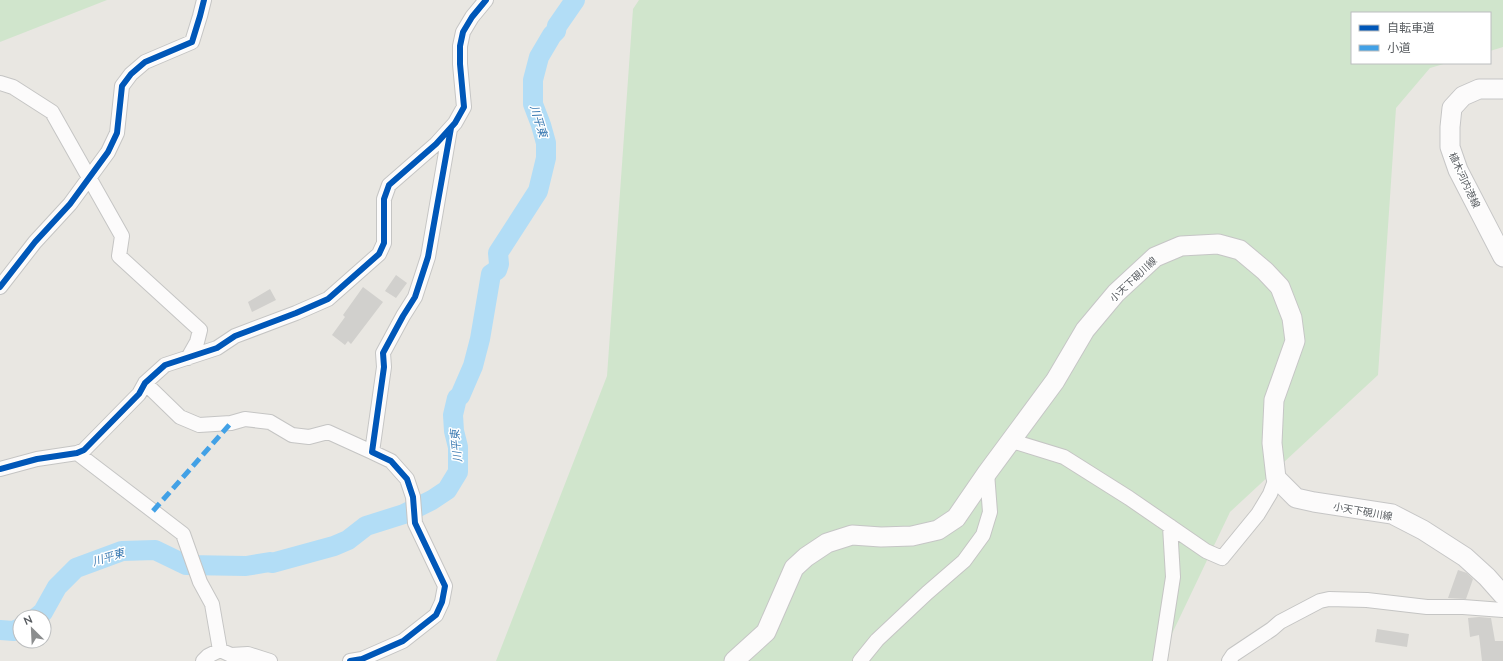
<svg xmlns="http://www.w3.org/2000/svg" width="1503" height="661" viewBox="0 0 1503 661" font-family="Mulish,'Noto Sans JP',sans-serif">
  <rect width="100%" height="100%" fill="#e9e7e2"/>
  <path fill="#d0e5cc" d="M 0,0 L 107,0 L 0,42 Z
    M 639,0 L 1503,0 L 1503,47 L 1490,51 L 1490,13 L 1352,13 L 1352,63 L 1447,63 L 1430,68 L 1396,108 L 1378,375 L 1230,512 L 1159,661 L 496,661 L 607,376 L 633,9 Z"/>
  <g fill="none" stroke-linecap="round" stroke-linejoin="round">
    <path stroke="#b2ddf6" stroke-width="20" d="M 37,617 L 43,612 L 57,587 L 76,568 L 122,551 L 155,550 L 186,565 L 246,566 L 270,562 L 272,563 L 334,546 L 348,540 L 366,526 L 404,514 L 432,500 L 447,490 L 458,472 L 458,447 L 454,431 L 453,415 L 457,398 L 460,396 L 473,366 L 480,339 L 491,274 L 497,270 L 499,264 L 498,253 L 538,191 L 546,158 L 546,143 L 541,125 L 533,104 L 533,80 L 539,57 L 552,35 L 556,31 L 557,26 L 575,0
      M 0,630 L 14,631 L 20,628"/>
  </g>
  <path fill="#d1d0cd" d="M 396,275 L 407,283 L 396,298 L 385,291 Z
    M 363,287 L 383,302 L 351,344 L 348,341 L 345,345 L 332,335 L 345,317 L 343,315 Z
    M 270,289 L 276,300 L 252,312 L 248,302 Z
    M 1458,570 L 1467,573 L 1473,579 L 1466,599 L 1448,598 Z
    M 1479,617 L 1491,618 L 1495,641 L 1503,641 L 1503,661 L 1482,661 L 1479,635 L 1470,637 L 1468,618 Z
    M 1377,629 L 1409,634 L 1407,647 L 1375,642 Z"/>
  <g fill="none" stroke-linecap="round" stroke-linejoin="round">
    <g stroke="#c5c5c4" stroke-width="16">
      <path id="street" d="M 0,83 L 13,87 L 52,112 L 122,236 L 119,256 L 200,330 L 197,342 L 188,358
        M 0,287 L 35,242 L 70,204 L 108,152 L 117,133 L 122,86 L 131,74 L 145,62 L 192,42 L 200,16 L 204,0
        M 145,383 L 180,417 L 199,425 L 231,423 L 245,419 L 270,422 L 292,435 L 309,437 L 328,432 L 372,452
        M 1016,434 L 1012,441 L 1064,457 L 1129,498 L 1206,551 L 1222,558 L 1258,514 L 1270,494 L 1276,478
        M 77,453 L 183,534 L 200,582 L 212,604 L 220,650
        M 0,469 L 37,459 L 77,453 L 84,450 L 139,394 L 145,383 L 165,365 L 217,348 L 235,336 L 296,313 L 328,299 L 379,254 L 384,243 L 384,199 L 389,185 L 436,144 L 455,123 L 464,107 L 460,64 L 460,46 L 463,32 L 472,17 L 486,0
        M 203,661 L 208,656 L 220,650 L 231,655 L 248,654 L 270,661
        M 350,661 L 362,659 L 403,641 L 436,615 L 442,602 L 445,586 L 415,523 L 413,497 L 407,479 L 391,461 L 372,452 L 384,367 L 383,353 L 403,316 L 415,297 L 428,257 L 450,129
        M 860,661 L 877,640 L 927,593 L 964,561 L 983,535 L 990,512 L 987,473
        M 1160,661 L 1173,577 L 1170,526
        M 1229,661 L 1233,655 L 1272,629 L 1280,622 L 1320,601 L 1329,599 L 1367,600 L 1427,607 L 1463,607 L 1503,610"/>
    </g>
    <g stroke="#c6c6c6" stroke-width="21">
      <path id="secondary" d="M 1503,89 L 1479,89 L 1463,96 L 1452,108 L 1450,127 L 1450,147 L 1458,170 L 1503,257
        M 734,661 L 766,632 L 794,568 L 806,557 L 827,543 L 852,535 L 881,537 L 912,536 L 938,530 L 956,518 L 987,473 L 1055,381 L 1085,330 L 1116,293 L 1155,257 L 1181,246 L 1218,244 L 1240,250 L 1265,271 L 1280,287 L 1292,318 L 1295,341 L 1274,400 L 1272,443 L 1276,478 L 1296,498 L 1314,502 L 1392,514 L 1423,530 L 1465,557 L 1487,577 L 1503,595"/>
    </g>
    <use href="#street" stroke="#fcfbfb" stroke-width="14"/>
    <use href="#secondary" stroke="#fcfbfb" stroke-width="19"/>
    <path stroke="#42a1e6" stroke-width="5" stroke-dasharray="10 5" stroke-linecap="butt" d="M 153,511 L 231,423"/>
    <g stroke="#fff" stroke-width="8">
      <path id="cycleway" d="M 0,287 L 35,242 L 70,204 L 108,152 L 117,133 L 122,86 L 131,74 L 145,62 L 192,42 L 200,16 L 204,0
        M 0,469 L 37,459 L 77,453 L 84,450 L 139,394 L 145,383 L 165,365 L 217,348 L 235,336 L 296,313 L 328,299 L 379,254 L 384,243 L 384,199 L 389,185 L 436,144 L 455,123 L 464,107 L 460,64 L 460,46 L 463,32 L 472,17 L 486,0
        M 350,661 L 362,659 L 403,641 L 436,615 L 442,602 L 445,586 L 415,523 L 413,497 L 407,479 L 391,461 L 372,452 L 384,367 L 383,353 L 403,316 L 415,297 L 428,257 L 451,128"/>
    </g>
    <use href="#cycleway" stroke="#0057b8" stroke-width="6"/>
  </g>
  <g text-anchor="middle" stroke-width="3" stroke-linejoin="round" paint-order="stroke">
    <g font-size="10" fill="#585c60" stroke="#fff">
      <text transform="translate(1465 180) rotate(65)" y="4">植木河内港線</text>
      <text transform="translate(1133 279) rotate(-43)" y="4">小天下硯川線</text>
      <text transform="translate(1363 511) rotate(10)" y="4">小天下硯川線</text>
    </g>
    <g font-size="11" font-style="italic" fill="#3979b1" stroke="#fff">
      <text transform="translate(539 121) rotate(73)" y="4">川平東</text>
      <text transform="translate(456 446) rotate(-96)" y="4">川平東</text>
      <text transform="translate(108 557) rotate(-17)" y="4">川平東</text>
    </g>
  </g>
  <rect x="1351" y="12" width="140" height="52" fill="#ffffff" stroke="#bcbebf"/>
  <rect x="1359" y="25" width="20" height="6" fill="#0057b8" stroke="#bcbebf"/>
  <text x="1387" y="32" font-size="12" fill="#585c60">自転車道</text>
  <rect x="1359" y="45" width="20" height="6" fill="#42a1e6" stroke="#bcbebf"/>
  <text x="1387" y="52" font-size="12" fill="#585c60">小道</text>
  <g transform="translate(32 629) rotate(336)"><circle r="19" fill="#ffffff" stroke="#bcbebf"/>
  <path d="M0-3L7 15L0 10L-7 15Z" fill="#8b8d8e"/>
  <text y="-6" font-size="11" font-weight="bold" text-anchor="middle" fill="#585c60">N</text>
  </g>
</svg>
